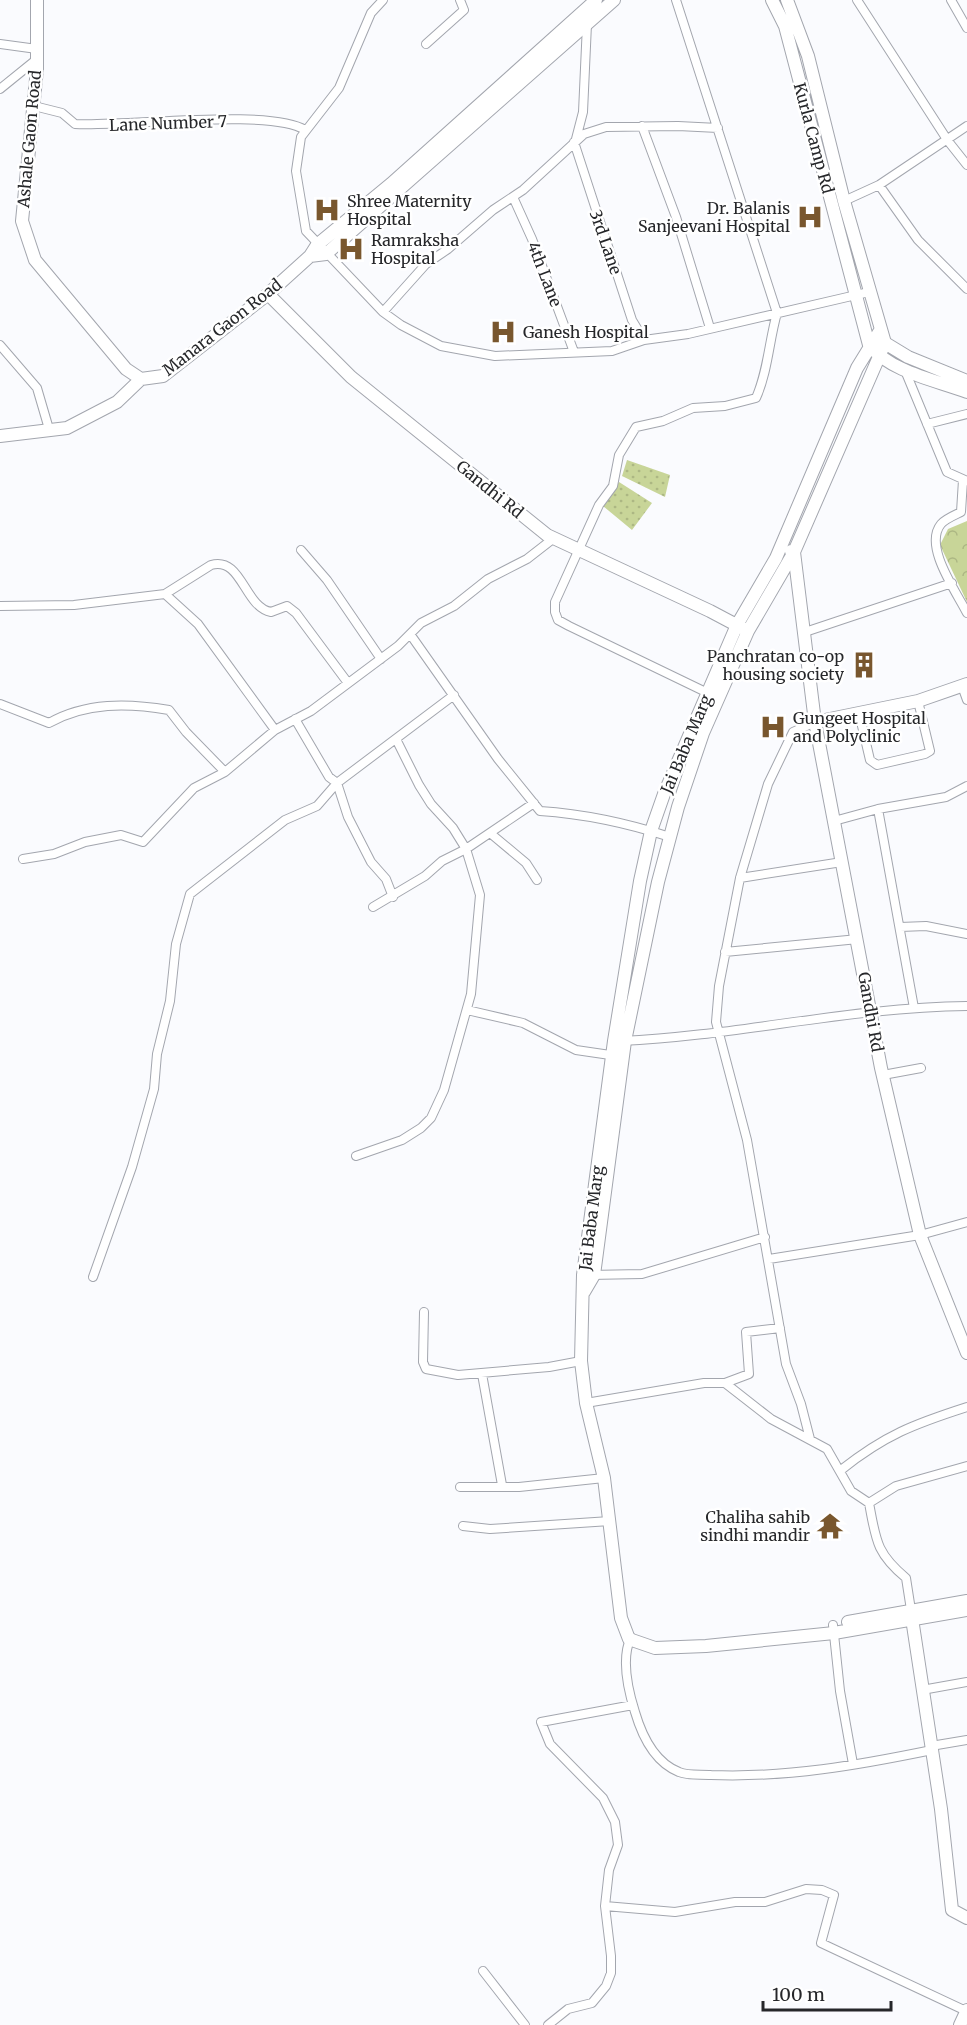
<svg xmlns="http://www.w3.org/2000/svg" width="967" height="2025" viewBox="0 0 967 2025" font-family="Merriweather,serif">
  <defs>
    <pattern id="grass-dots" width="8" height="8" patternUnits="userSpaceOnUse" patternTransform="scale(1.5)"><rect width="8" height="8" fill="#c8d598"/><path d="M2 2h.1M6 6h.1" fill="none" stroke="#acb783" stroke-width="1.8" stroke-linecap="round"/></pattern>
    <pattern id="park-crowns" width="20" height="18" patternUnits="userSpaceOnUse" patternTransform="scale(1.5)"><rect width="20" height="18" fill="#c8d598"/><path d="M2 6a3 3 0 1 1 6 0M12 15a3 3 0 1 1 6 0" fill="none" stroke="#acb783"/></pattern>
  </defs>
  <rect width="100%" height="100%" fill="#fafbfe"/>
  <path fill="url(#grass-dots)" d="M 627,460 L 670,475 L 665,497 L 622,476 Z
    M 619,482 L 652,503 L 632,530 L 603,506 Z"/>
  <path fill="url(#park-crowns)" d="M 967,521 L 967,602 L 940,545 L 948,529 Z"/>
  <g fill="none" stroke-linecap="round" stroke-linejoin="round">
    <g stroke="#a3a6ae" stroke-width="10">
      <path id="street" d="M 383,0 L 371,13 L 339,88 L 301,137 L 296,171 L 306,231 L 383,312 L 401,325 L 441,346 L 495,356 L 612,351 L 644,340 L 688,334 L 869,292
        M 676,0 L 777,313 C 769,341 768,371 756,398 L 725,406 L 693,408 L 663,421 L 636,427 L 619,455 L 613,486 L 599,505 L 555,602 L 555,612 L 558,620 L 569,626 L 712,695
        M 857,0 L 948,141 L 967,165
        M 951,0 L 967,28
        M 0,44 L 37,49
        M 426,44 L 464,10 L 460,0
        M 0,89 L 37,59
        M 34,106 L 62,113 L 75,124 C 126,127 270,108 305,130
        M 642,126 L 676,217 L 710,328
        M 576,139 L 583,112 L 587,24
        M 574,142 L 632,320 L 644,340
        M 879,185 L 918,240 L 967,289
        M 513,197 L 532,239 L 574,352
        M 844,201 L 879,185 L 967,126
        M 383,312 L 426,264 L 448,249 L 493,210 L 523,190 L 584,134 L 606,127 L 678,126 L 718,128
        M 0,345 L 37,388 L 49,429
        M 904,368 L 947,472 L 967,481
        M 927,424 L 967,414
        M 963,480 L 961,512 C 955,515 945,519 941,524 C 923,546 956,591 967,613
        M 301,550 L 327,580 L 381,659
        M 165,594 L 211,565 C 242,556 244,607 271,612 L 287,606 L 296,613 L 348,683
        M 0,606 L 74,605 L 165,594 L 198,624 L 275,730
        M 805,632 L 952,583
        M 410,634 L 498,759 L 540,811 C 585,814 627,823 670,837
        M 962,686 L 967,700
        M 0,704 L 49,723 C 86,702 128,703 169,710 L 186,732 L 225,772
        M 859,713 L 870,760 L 877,765 L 925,754 L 930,751 L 918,701
        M 295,719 L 329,777 L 337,783 L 348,817 L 371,862 L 386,879 L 393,897
        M 878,809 L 914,1008
        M 834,821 L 878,809 L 946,797 L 967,786
        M 490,833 L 526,863 L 537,880
        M 23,859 L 54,854 L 85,842 L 121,835 L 143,842 L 194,788 L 225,772 L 275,730 L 311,711 L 398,646 L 421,623 L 454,606 L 488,579 L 527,559 L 554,538
        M 740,878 L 842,862
        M 373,907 L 425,876 L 442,861 L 466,849 L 534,803
        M 900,927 L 926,926 L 967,934
        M 725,952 L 858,939
        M 467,1010 L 523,1023 L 576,1050 L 617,1056
        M 621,1041 C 737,1036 851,1007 967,1006
        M 883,1075 L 921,1068
        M 356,1156 L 402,1140 L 421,1128 L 431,1118 L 444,1090 L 471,994 L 480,895 L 466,849 L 453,828 L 431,804 L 419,785 L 396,739
        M 769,1259 L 920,1235 L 967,1222
        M 589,1275 L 642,1274 L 765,1237
        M 93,1277 L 132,1167 L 154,1089 L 157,1054 L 170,1001 L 176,944 L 190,894 L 285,820 L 317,806 L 337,783 L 454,695
        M 424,1312 L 423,1362 L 426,1369 L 458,1375 L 549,1367 L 581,1361
        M 482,1374 L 502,1485
        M 725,1383 L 749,1374 L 746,1332 L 780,1328
        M 586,1403 L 704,1383 L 725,1383 L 771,1419 L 827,1449 L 851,1491 L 869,1503
        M 810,1439 L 801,1404 L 786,1364 L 747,1140 L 716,1022 L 719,986 L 740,878 L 768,784 L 793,732 L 815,722
        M 841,1470 C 885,1435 914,1424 967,1407
        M 460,1487 L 519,1487 L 604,1478
        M 869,1503 C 876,1540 876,1553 906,1578 L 911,1610
        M 869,1503 L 896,1486 L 967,1466
        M 463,1526 L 490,1529 L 610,1521
        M 833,1625 L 840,1691 L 853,1764
        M 631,1637 C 621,1658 628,1690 635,1712 C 642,1736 654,1762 679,1772 C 688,1776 701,1774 711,1775 C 786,1778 859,1765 932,1750
        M 922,1690 L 967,1682
        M 931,1746 L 967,1740
        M 605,1906 L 675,1912 L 735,1902 L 765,1902 L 806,1889 L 822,1890 L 834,1895 L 821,1943 L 966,2011
        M 483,1971 L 525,2025
        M 548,2025 L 568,2009 L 592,2003 L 606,1986 L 611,1973 L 611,1956 L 605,1906 L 609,1870 L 618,1845 L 615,1822 L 603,1798 L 550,1744 L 541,1722 L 633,1705"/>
    </g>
    <g stroke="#a3a6ae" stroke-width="14">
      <path id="secondary" d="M 37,0 L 37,69 L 22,221 L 35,260 L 126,369 L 141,379
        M 772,0 L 785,26 L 869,345 C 891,372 935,380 967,392
        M 787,0 L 808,56 L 844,201 L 885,343 L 908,357 L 967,381
        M 310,256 L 326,254 L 614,0
        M 268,294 L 351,377 L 547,535 L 710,611 L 744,629
        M 881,329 L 857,368 L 776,558 L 737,625 L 664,794 L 651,831 L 640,881 L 614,1041 L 583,1275 L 581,1361 L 586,1403 L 604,1478 L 621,1618 L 629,1639 L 655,1648 L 706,1646 L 834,1633 L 967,1610
        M 0,436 L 67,428 L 117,402 L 141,379 L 163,376 L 268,294 L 310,256 L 317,245 L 391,184 L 596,0
        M 791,551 L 794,552 L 815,722 L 881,1068 L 920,1235 L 967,1353
        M 815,722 L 918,701 L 967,684
        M 584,1292 L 594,1275 L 625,1041 L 658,882 L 678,807 L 703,733 L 748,631 L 794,552 L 885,343
        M 911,1612 L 941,1809 L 952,1910 L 967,1918
        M 848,1622 L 967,1601
        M 960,2025 L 967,2010"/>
    </g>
    <use href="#street" stroke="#fff" stroke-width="8"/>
    <use href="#secondary" stroke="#fff" stroke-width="12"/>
  </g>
  <defs>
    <g id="hospital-bare" transform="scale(2.07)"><path d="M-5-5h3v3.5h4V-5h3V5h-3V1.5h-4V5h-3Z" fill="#79572e" stroke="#fff" stroke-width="2.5" paint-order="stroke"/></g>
    <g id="building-bare" transform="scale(2.07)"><path d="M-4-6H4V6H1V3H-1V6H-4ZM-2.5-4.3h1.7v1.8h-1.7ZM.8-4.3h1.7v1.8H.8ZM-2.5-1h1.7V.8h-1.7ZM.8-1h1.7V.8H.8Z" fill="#79572e" stroke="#fff" stroke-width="2.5" paint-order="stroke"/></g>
    <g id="temple-bare" transform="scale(2.07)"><path d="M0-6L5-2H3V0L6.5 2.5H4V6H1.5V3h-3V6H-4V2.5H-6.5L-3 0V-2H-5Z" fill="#79572e" stroke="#fff" stroke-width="2.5" paint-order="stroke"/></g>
  </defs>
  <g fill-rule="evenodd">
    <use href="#hospital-bare" x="327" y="210"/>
    <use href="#hospital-bare" x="810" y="217"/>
    <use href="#hospital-bare" x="351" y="249"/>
    <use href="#hospital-bare" x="503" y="332"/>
    <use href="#building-bare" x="864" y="665"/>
    <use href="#hospital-bare" x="773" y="727"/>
    <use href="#temple-bare" x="830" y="1526"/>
  </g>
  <g text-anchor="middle" stroke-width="5" stroke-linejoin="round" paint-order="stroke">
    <g font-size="16" fill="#26272a" stroke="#fff">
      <text transform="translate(168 123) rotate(-2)" y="6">Lane Number 7</text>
      <text transform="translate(814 138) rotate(75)" y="6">Kurla Camp Rd</text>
      <text transform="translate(29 139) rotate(-85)" y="6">Ashale Gaon Road</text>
      <text transform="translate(606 242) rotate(71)" y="6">3rd Lane</text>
      <text transform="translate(545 274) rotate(69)" y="6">4th Lane</text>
      <text transform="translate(222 327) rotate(-38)" y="6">Manara Gaon Road</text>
      <text transform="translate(490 489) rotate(39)" y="6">Gandhi Rd</text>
      <text transform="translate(686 744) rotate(-67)" y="6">Jai Baba Marg</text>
      <text transform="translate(871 1012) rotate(80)" y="6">Gandhi Rd</text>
      <text transform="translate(591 1218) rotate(-83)" y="6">Jai Baba Marg</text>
    </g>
    <g font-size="16" fill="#26272a" stroke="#fff" text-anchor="start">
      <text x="347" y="207">Shree Maternity<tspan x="347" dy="18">Hospital</tspan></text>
      <text x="790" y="214" text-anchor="end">Dr. Balanis<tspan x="790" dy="18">Sanjeevani Hospital</tspan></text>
      <text x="371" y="246">Ramraksha<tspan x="371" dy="18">Hospital</tspan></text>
      <text x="523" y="338">Ganesh Hospital</text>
      <text x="844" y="662" text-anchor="end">Panchratan co-op<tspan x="844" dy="18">housing society</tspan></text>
      <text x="793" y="724">Gungeet Hospital<tspan x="793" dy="18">and Polyclinic</tspan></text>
      <text x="810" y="1523" text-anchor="end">Chaliha sahib<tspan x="810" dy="18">sindhi mandir</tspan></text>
    </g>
  </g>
  <path d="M763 2001v9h128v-9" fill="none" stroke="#26272a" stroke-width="3"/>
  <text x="772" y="2001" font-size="18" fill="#26272a" stroke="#ffffff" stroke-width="4.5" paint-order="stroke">100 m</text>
</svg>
